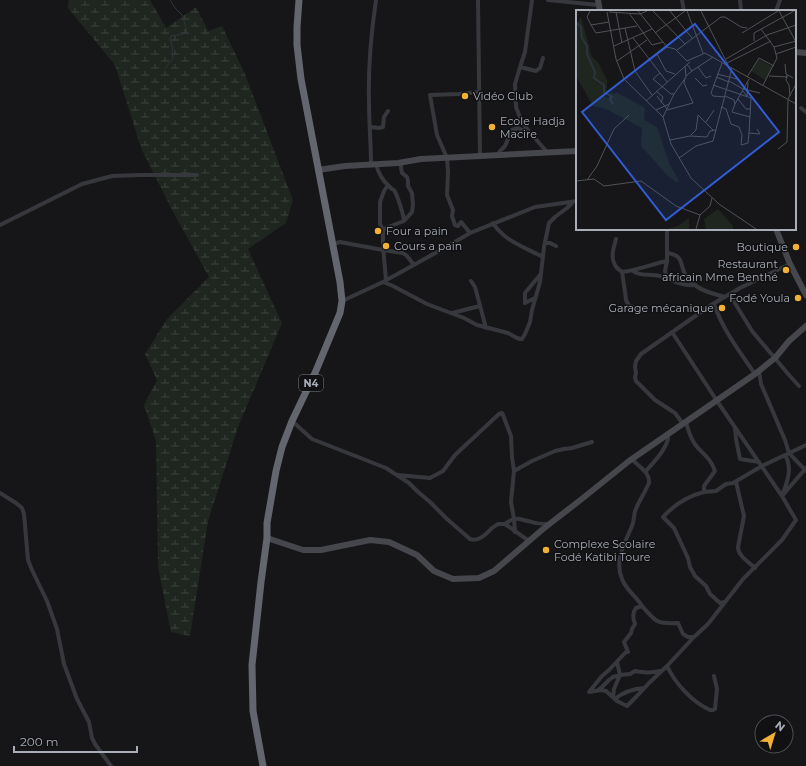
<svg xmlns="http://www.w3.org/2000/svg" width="806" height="766" viewBox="0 0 806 766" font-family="Montserrat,sans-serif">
  <defs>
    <pattern id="wetland-marsh" width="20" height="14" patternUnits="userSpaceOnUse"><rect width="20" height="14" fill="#1e261f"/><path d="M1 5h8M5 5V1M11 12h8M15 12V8" fill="none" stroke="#3c433d"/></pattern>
  </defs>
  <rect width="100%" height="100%" fill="#161618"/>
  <path fill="url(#wetland-marsh)" d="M 69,0 L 150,0 L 166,28 L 196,7 L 208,31 L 222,26 L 245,74 L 293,200 L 286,223 L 248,249 L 282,323 L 238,427 L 208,521 L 190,636 L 171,632 L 158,567 L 156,441 L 144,405 L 157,380 L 145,354 L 167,319 L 209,277 L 171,208 L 141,148 L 115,65 L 68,8 Z"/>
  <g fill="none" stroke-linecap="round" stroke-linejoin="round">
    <path stroke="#2c353c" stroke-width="1" d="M 165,69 L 173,58 L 172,45 L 170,39 L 171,36 L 187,33 L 183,16 L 175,8 L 170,0"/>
    <path stroke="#37383d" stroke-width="4" d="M 478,0 L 480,156
      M 532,0 L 525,52 L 520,67 L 515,84 L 516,107 L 521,120 L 527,129 L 547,152
      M 548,0 L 598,5
      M 682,0 L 684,11
      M 740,0 L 741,11
      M 776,11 L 780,0
      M 520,67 L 536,71 L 540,68 L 543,58
      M 801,108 L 806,112
      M 370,127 L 379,128 L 383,127 L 384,117 L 388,111
      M 498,155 L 500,151 L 505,146 L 512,130 L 518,128 L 522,130 L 527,129
      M 371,164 C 371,144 369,123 369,102 C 368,68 371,34 376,0
      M 376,164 C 378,172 383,181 389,186 C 390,188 392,189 394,190 C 397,194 404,216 404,221
      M 493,223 C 504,241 526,248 543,257
      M 0,225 L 82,184 L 112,176 L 140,175 L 197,175
      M 667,229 L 667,261 L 665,271 L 667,278 C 676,283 684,286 695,285
      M 383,230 L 388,227 L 404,221 L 412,212 L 413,205 L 412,193 L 408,186 L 408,181 L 407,177 L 402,173 L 401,168 L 401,162
      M 470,233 L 462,223 L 461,222 L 458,226 L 455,225 L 452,216 L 453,210 L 447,195 L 448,172 L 447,158 L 437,135 L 430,95 L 459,94 L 479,92
      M 616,239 C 614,247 610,257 615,265 C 616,268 620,270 622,272 L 625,292 L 626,300 L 629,306 L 637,308 L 645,309
      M 545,243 L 550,243 L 556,246
      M 333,244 L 340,242 L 383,250 L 403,253 L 407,256 L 414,265
      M 667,253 C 682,255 680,261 684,272 C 686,276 690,281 694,284 C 702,292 715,294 725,297
      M 633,271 C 639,276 646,274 653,275 C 658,275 663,277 667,278
      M 622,272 C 638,270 652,264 667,261
      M 386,280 L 383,246 L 383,230 L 380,224 L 380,202 L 384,191 L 388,185
      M 471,281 L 475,287 L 486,328
      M 383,282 L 393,286 L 427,304 L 464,318 L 477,325 L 508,333 L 517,338 L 520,339 L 522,339 L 525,334 L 530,322 L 532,310 L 540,282 L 544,247 L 549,223 L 555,217 L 567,208 L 572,203
      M 730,295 L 752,331 L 789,375 L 799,386
      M 535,298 L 525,303 L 525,293 L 540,275
      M 342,301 L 383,282 L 448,246 L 470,233 L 535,207 L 577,201
      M 714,304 C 723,330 739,351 755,374
      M 452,313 L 480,306
      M 672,332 L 717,401 L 782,496 L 796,520 L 782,540 L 743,579 L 708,624 L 694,637 L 667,666 C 675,683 692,702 710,710 L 713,710 L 715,709 L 717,689 L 714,676
      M 759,371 L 761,384 L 785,440 L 789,453 L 806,471
      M 292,421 L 312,439 L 386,468 L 409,483 L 417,491 L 430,502 L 447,519 L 470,539 C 479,542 486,534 492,528 C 494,527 496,525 498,524 C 499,524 503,524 505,524 L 529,541
      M 686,422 C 688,430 691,441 698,448 C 705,455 712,461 715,471 L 704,486 L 704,492 L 716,491 L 726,484 L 733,483 L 762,466 L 806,445
      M 683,424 L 675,413 L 655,400 L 636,381 L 635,377 L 636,373 L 635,367 L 636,361 L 641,354 L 711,305 L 740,288 L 790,264
      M 735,428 L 736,439 L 740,459 L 759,462
      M 785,455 C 793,468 787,483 782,496 L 806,468
      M 632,459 C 638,467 650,471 649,483 C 645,492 639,501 635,511 C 634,515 634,521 632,526 C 625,543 614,560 622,579 C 626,590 636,596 642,606 L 636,608 C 632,613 633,618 635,624 L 632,629 L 631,633 L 624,642 L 628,652 L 626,652 L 609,670 L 602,676 L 589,692 L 601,690 L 606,691 L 617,701 L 627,706 L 637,696 L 649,683 L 667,666
      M 514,471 L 532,461 L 555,451 L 564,449 L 572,448 L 592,442
      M 646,471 C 653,463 670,446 668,434
      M 398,475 L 430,478 L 443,471 L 455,455 L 499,414 L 502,413 L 503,415 L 511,436 L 512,457 L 514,471 L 511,502 L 514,519 L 515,532
      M 736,482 L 744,516 L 738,547 C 738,556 749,562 755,568
      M 704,492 C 688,496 674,505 663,517 L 674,528 L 688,558 L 690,567 L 695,576 L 706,586 L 710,594 L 720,603 L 725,602
      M 0,493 L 16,503 L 22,508 L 24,514 L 28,560 L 32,570 L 47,601 L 57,629 L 64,664 L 77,699 L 89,722 L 92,738 L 95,744 L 111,766
      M 505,524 C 516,515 520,520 532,522 C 537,524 543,524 549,524
      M 642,606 C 656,622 656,624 678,623 L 683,634 L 688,637 L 693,637
      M 598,690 L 602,687 L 609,680 L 613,677 L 620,675 L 630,674 L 635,671 C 644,673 651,673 660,671
      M 613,697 L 614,689 L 620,675 L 617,662
      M 615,699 C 623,692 633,689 644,688"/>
    <path stroke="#45474d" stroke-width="6" d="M 598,0 L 600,11
      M 795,52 L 806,53
      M 318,170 L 345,166 L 398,163 L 421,159 L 577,151
      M 776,229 L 790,264 L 806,295
      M 267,538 L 303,550 L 321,550 L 370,540 L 389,542 L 417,555 L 434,571 L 453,579 L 479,578 L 494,571 L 543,529 L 583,498 L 629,461 L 755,374 L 775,358 L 789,341 L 806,326"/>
    <path stroke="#63666e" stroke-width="7" d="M 263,766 L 253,711 L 252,665 L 261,582 L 267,538 L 267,523 L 276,471 L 282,447 L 292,421 L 315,373 L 340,313 L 342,301 L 340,282 L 301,79 L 297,45 L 297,27 L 299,0"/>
  </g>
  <g fill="#f2b134" stroke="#111113" stroke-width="1.5">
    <circle cx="465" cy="96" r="4"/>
    <circle cx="492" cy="127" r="4"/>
    <circle cx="378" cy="231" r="4"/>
    <circle cx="386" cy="246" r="4"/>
    <circle cx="796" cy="247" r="4"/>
    <circle cx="786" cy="270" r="4"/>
    <circle cx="798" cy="298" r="4"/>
    <circle cx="722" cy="308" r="4"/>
    <circle cx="546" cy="550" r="4"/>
  </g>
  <g text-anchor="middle" stroke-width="3" stroke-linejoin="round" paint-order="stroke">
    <rect fill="#111113" stroke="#7b7e86" stroke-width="1" x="299" y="375" width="24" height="16" rx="3"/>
    <g font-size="10" font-weight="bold" fill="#a8adb8">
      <text x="311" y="387">N4</text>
    </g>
    <g font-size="11" fill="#a8adb8" stroke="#111113" text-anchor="start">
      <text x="473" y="100">Vidéo Club</text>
      <text x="500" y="125">Ecole Hadja<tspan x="500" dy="13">Macire</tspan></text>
      <text x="386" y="235">Four a pain</text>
      <text x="394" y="250">Cours a pain</text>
      <text x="788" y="251" text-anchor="end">Boutique</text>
      <text x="778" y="268" text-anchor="end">Restaurant<tspan x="778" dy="13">africain Mme Benthé</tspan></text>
      <text x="790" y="302" text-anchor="end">Fodé Youla</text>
      <text x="714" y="312" text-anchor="end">Garage mécanique</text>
      <text x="554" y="548">Complexe Scolaire<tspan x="554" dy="13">Fodé Katibi Toure</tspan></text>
    </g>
  </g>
  <g transform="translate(576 10)">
    <rect width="220" height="220" fill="#161618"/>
    <path d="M 142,199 L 157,216 L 157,219 L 130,219 L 128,209 ZM 113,208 L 113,219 L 91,219 L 102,216 Z" fill="#1e261f"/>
    <path d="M 5,7 L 16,47 L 22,52 L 31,70 L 31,85 L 25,85 L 32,88 L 35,82 L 39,84 L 40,82 L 69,98 L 68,110 L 81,117 L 93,153 L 103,171 L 100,172 L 91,165 L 65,136 L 66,118 L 30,99 L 17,96 L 0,66 L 0,16 Z" fill="#1e261f"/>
    <path d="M 183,49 L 197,57 L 189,70 L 175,61 Z" fill="#1e261f"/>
    <path fill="none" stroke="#2c353c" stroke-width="2" d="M 0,12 L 5,17 L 6,28 L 11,36 L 11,44 L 19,62 L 18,68 L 28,75 L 28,82 L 36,87 L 34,89 L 37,94"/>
    <path fill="none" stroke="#505258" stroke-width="1" d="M 14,1 L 11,7 L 15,15 L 33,12M 62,1 L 91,37 L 99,39 L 111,51 L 129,43 L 220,94M 77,1 L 109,34M 94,1 L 116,28M 111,1 L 127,43M 125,1 L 152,55M 203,1 L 220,32M 31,2 L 40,49 L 48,69 L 87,107 L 95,134 L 115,168 L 143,194 L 180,219M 33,2 L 64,4 L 71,1M 40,2 L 46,33M 53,3 L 76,35 L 87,32M 15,15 L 20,23 L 61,16M 49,18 L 59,61 L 76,85M 185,19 L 198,37 L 201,48 L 187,75M 79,23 L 109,1M 166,23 L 202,1M 57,28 L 91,72M 178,31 L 178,23 L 218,1M 38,36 L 76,19M 198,37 L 220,31M 101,40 L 145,7 L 149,7 L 165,17 L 171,18M 81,44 L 90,61 L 99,64M 200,44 L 220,37M 150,49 L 191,25 L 220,15M 41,51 L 71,30M 146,53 L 135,83 L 137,86 L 149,87M 151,53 L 195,31M 209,54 L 210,64 L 217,68M 122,57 L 130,68 L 135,66M 116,61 L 137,47M 84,63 L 77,69 L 95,84 L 98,84M 141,64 L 161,69M 211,65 L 210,70 L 213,75 L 214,86M 110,66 L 116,61 L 111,54M 193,66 L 212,67M 140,67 L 153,72M 171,67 L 183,48 L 198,56M 119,68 L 127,76 L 131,75M 48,69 L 91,37M 153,71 L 167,79 L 184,83M 137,75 L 175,88 L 173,123 L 184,124 L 181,119M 166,80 L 171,86 L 172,72M 80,81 L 87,87 L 85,93M 81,86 L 91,99M 149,86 L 158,90 L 159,94 L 173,69M 162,89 L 170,99 L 175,99M 212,89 L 220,74M 70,91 L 114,52M 159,94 L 156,102 L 174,107M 145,97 L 150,99 L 155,114 L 163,117 L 166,125 L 165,135 L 172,133 L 173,123M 80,100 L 93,94M 91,100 L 117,93 L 108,73 L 109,68M 87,107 L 98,84 L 110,67 L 109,56M 130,112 L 138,100M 115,125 L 120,120 L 122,105 L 137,120M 94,130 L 114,126 L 131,127 L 134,121 L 140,120M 202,139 L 211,132 L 212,90M 103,148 L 120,136 L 137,131 L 156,58M 11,170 L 21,156 L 38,119 L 53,105M 0,171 L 18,169 L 28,176 L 65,171 L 100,196 L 124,205 L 134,196 L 136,188M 120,219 L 124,205"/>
    <path fill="#325cd3" fill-opacity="0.15" stroke="#325cd3" stroke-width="2" d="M 119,14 L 203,122 L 90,210 L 6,102 Z"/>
    <rect width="220" height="220" fill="none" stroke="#a8adb8" stroke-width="2"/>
  </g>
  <g transform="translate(774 734) rotate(38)"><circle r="19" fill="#111113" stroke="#4d4f55"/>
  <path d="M0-3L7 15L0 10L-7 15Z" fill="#f2b134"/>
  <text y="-6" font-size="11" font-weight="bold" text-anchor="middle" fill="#a8adb8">N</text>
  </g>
  <path d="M14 746v6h123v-6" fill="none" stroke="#a8adb8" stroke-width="2"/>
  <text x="20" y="746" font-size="12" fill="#a8adb8" stroke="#111113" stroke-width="3" paint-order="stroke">200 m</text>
</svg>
